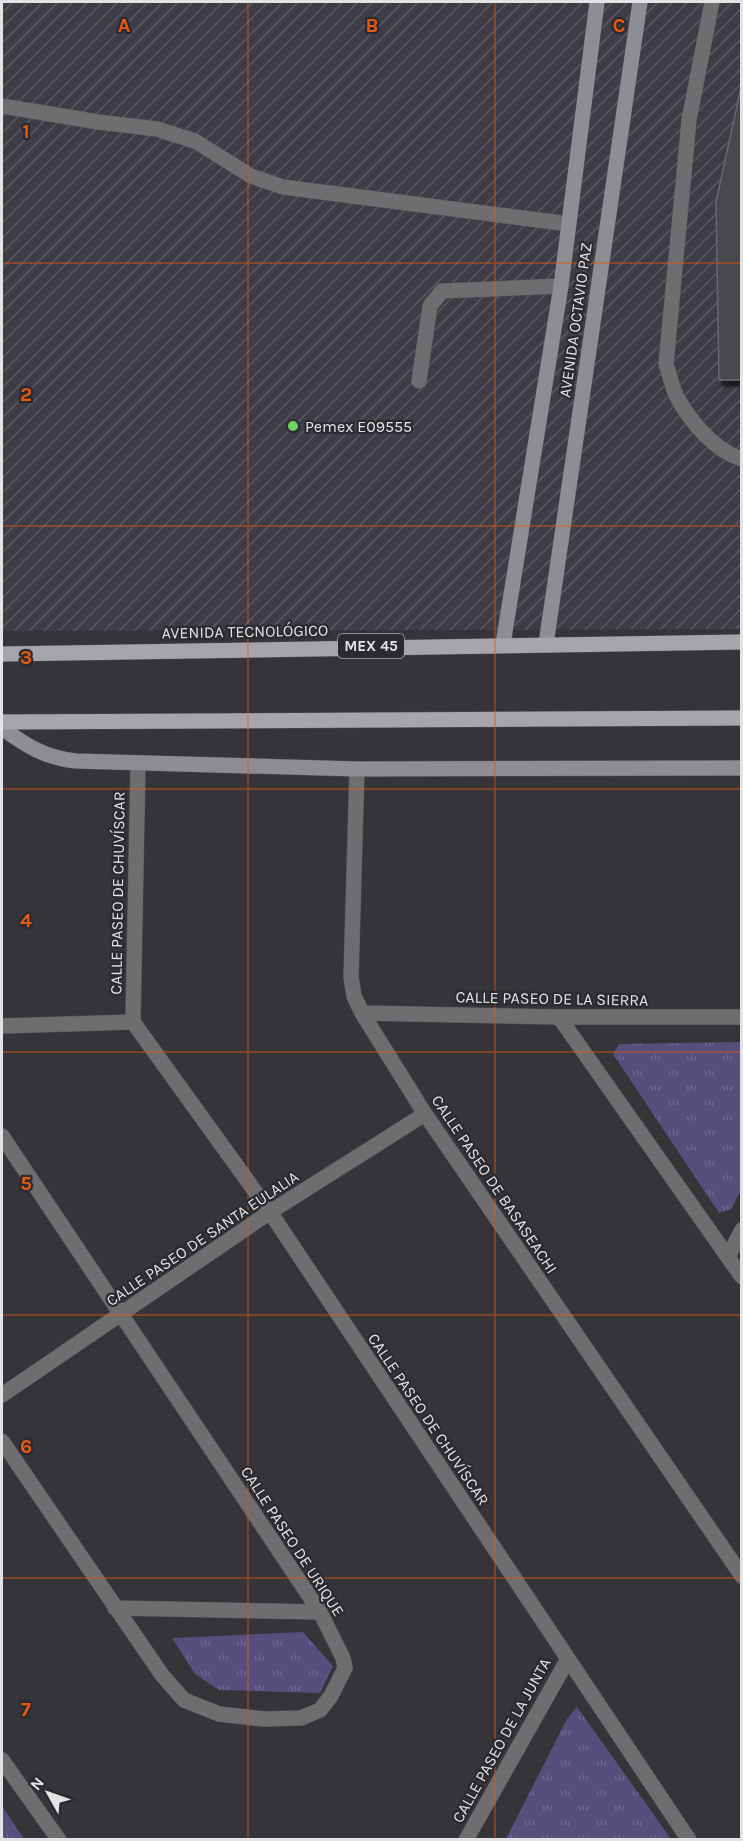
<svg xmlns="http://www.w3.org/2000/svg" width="743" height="1841" viewBox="0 0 743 1841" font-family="Karla,sans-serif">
  <defs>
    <pattern id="industrial-furrows" width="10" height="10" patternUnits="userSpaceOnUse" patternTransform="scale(1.5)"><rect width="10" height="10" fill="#3e3c46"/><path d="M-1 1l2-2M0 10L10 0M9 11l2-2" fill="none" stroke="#5a5861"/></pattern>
    <pattern id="park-tufts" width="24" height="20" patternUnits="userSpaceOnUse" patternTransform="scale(1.5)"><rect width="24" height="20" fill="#574e7e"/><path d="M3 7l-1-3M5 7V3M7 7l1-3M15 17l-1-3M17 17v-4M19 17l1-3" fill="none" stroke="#6f6790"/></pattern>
    <filter id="shadow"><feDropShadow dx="3.5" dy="6" stdDeviation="1.5" flood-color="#0009"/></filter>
  </defs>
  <rect width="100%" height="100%" fill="#353438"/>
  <path fill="url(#industrial-furrows)" d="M 2,2 L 741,2 L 741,629 L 2,631 Z"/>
  <path fill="url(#park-tufts)" d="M 741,1042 L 741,1190 L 731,1209 L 719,1213 L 613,1054 L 619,1044 Z
    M 303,1632 L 333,1666 L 320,1693 L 219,1690 L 195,1674 L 172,1638 Z
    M 577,1707 L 671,1839 L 506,1839 L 567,1719 Z
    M 2,1806 L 24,1839 L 2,1839 Z"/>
  <path fill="#4a494e" stroke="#67676c" stroke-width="1.5" filter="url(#shadow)" d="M 742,83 L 742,380 L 719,380 L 716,202 Z"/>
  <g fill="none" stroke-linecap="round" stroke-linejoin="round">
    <g stroke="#515054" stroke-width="16">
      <path id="lane" d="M 712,2 L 689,120 L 666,364 C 670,375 672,389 678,399 C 691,422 715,451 742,459
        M 2,106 L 98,122 L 157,129 L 195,141 L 251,176 L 283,187 L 569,224
        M 419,381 L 430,306 L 442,291 L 561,286"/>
    </g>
    <g stroke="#515054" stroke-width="16">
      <path id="street" d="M 357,769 L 351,977 L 354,996 L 362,1013 L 425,1114 L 742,1576
        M 362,1013 L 559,1017 L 742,1017
        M 559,1017 L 742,1277
        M 133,1022 L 270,1212 L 689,1840
        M 133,1022 L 138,764
        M 2,1026 L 133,1022
        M 2,1136 L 320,1612 L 343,1658 L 345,1668 L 331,1696 L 320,1710 L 301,1718 L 264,1719 L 219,1714 L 184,1700 L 162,1675 L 2,1441
        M 728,1257 L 742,1230
        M 2,1395 L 270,1212 L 425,1114
        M 115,1608 L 320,1612
        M 2,1760 L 59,1840
        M 466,1840 L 568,1659"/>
    </g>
    <g stroke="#515054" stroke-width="16">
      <path id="secondary" d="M 503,644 L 561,286 L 597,2
        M 546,644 L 640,2
        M 2,728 C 26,746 46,758 76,761 L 357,769 L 742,768"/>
    </g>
    <g stroke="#515054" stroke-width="16">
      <path id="primary" d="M 2,654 L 742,642
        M 2,722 L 742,718"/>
    </g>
    <use href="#lane" stroke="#6e6e70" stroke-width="15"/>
    <use href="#street" stroke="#6e6e70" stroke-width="15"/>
    <use href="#secondary" stroke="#8e8d91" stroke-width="15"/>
    <use href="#primary" stroke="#a6a6aa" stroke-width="15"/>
  </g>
  <path fill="none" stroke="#e8590c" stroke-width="1.5" stroke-opacity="0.55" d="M 248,2 L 248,1840M 495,2 L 495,1840M 2,263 L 742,263M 2,526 L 742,526M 2,789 L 742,789M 2,1052 L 742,1052M 2,1315 L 742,1315M 2,1578 L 742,1578"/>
  <circle fill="#6bd362" stroke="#2b2a2e" stroke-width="2" cx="293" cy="426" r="6"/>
  <g text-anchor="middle" stroke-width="4.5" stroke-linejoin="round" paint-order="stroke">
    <rect fill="#2b2a2e" stroke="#acabae" stroke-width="1.5" x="338" y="634" width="66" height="24" rx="4.5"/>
    <g font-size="15" font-weight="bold" fill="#e3e2e5">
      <text x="371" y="651">MEX 45</text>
    </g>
    <g font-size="16" fill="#e3e2e5" stroke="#2b2a2e">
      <text transform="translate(575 320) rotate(-82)" y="6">AVENIDA OCTAVIO PAZ</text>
      <text transform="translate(245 631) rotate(-1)" y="6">AVENIDA TECNOLÓGICO</text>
      <text transform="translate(117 893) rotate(-89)" y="6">CALLE PASEO DE CHUVÍSCAR</text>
      <text transform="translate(552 998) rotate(1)" y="6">CALLE PASEO DE LA SIERRA</text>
      <text transform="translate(495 1184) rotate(56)" y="6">CALLE PASEO DE BASASEACHI</text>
      <text transform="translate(202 1238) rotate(-34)" y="6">CALLE PASEO DE SANTA EULALIA</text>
      <text transform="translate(429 1419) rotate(56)" y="6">CALLE PASEO DE CHUVÍSCAR</text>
      <text transform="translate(293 1541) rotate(57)" y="6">CALLE PASEO DE URIQUE</text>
      <text transform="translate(501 1740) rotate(-61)" y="6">CALLE PASEO DE LA JUNTA</text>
    </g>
    <g font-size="16" fill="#e3e2e5" stroke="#2b2a2e" text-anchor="start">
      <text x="305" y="432">Pemex E09555</text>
    </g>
  </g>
  <g font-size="20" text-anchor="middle" font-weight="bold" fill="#e8590c" stroke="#2b2a2e" stroke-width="4.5" stroke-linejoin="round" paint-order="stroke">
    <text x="124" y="32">A</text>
    <text x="372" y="32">B</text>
    <text x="619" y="32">C</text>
    <text x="26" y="138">1</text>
    <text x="26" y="401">2</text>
    <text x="26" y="664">3</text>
    <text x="26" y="927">4</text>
    <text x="26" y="1190">5</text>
    <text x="26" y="1453">6</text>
    <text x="26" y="1716">7</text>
  </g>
  <rect width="743" height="1841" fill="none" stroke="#e3e2e5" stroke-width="6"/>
  <g transform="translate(48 1793) rotate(310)" stroke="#2b2a2e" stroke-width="4.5" paint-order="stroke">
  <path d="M0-4.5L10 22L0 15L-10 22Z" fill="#e3e2e5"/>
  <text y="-9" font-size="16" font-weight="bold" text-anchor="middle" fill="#e3e2e5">N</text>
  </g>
</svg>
